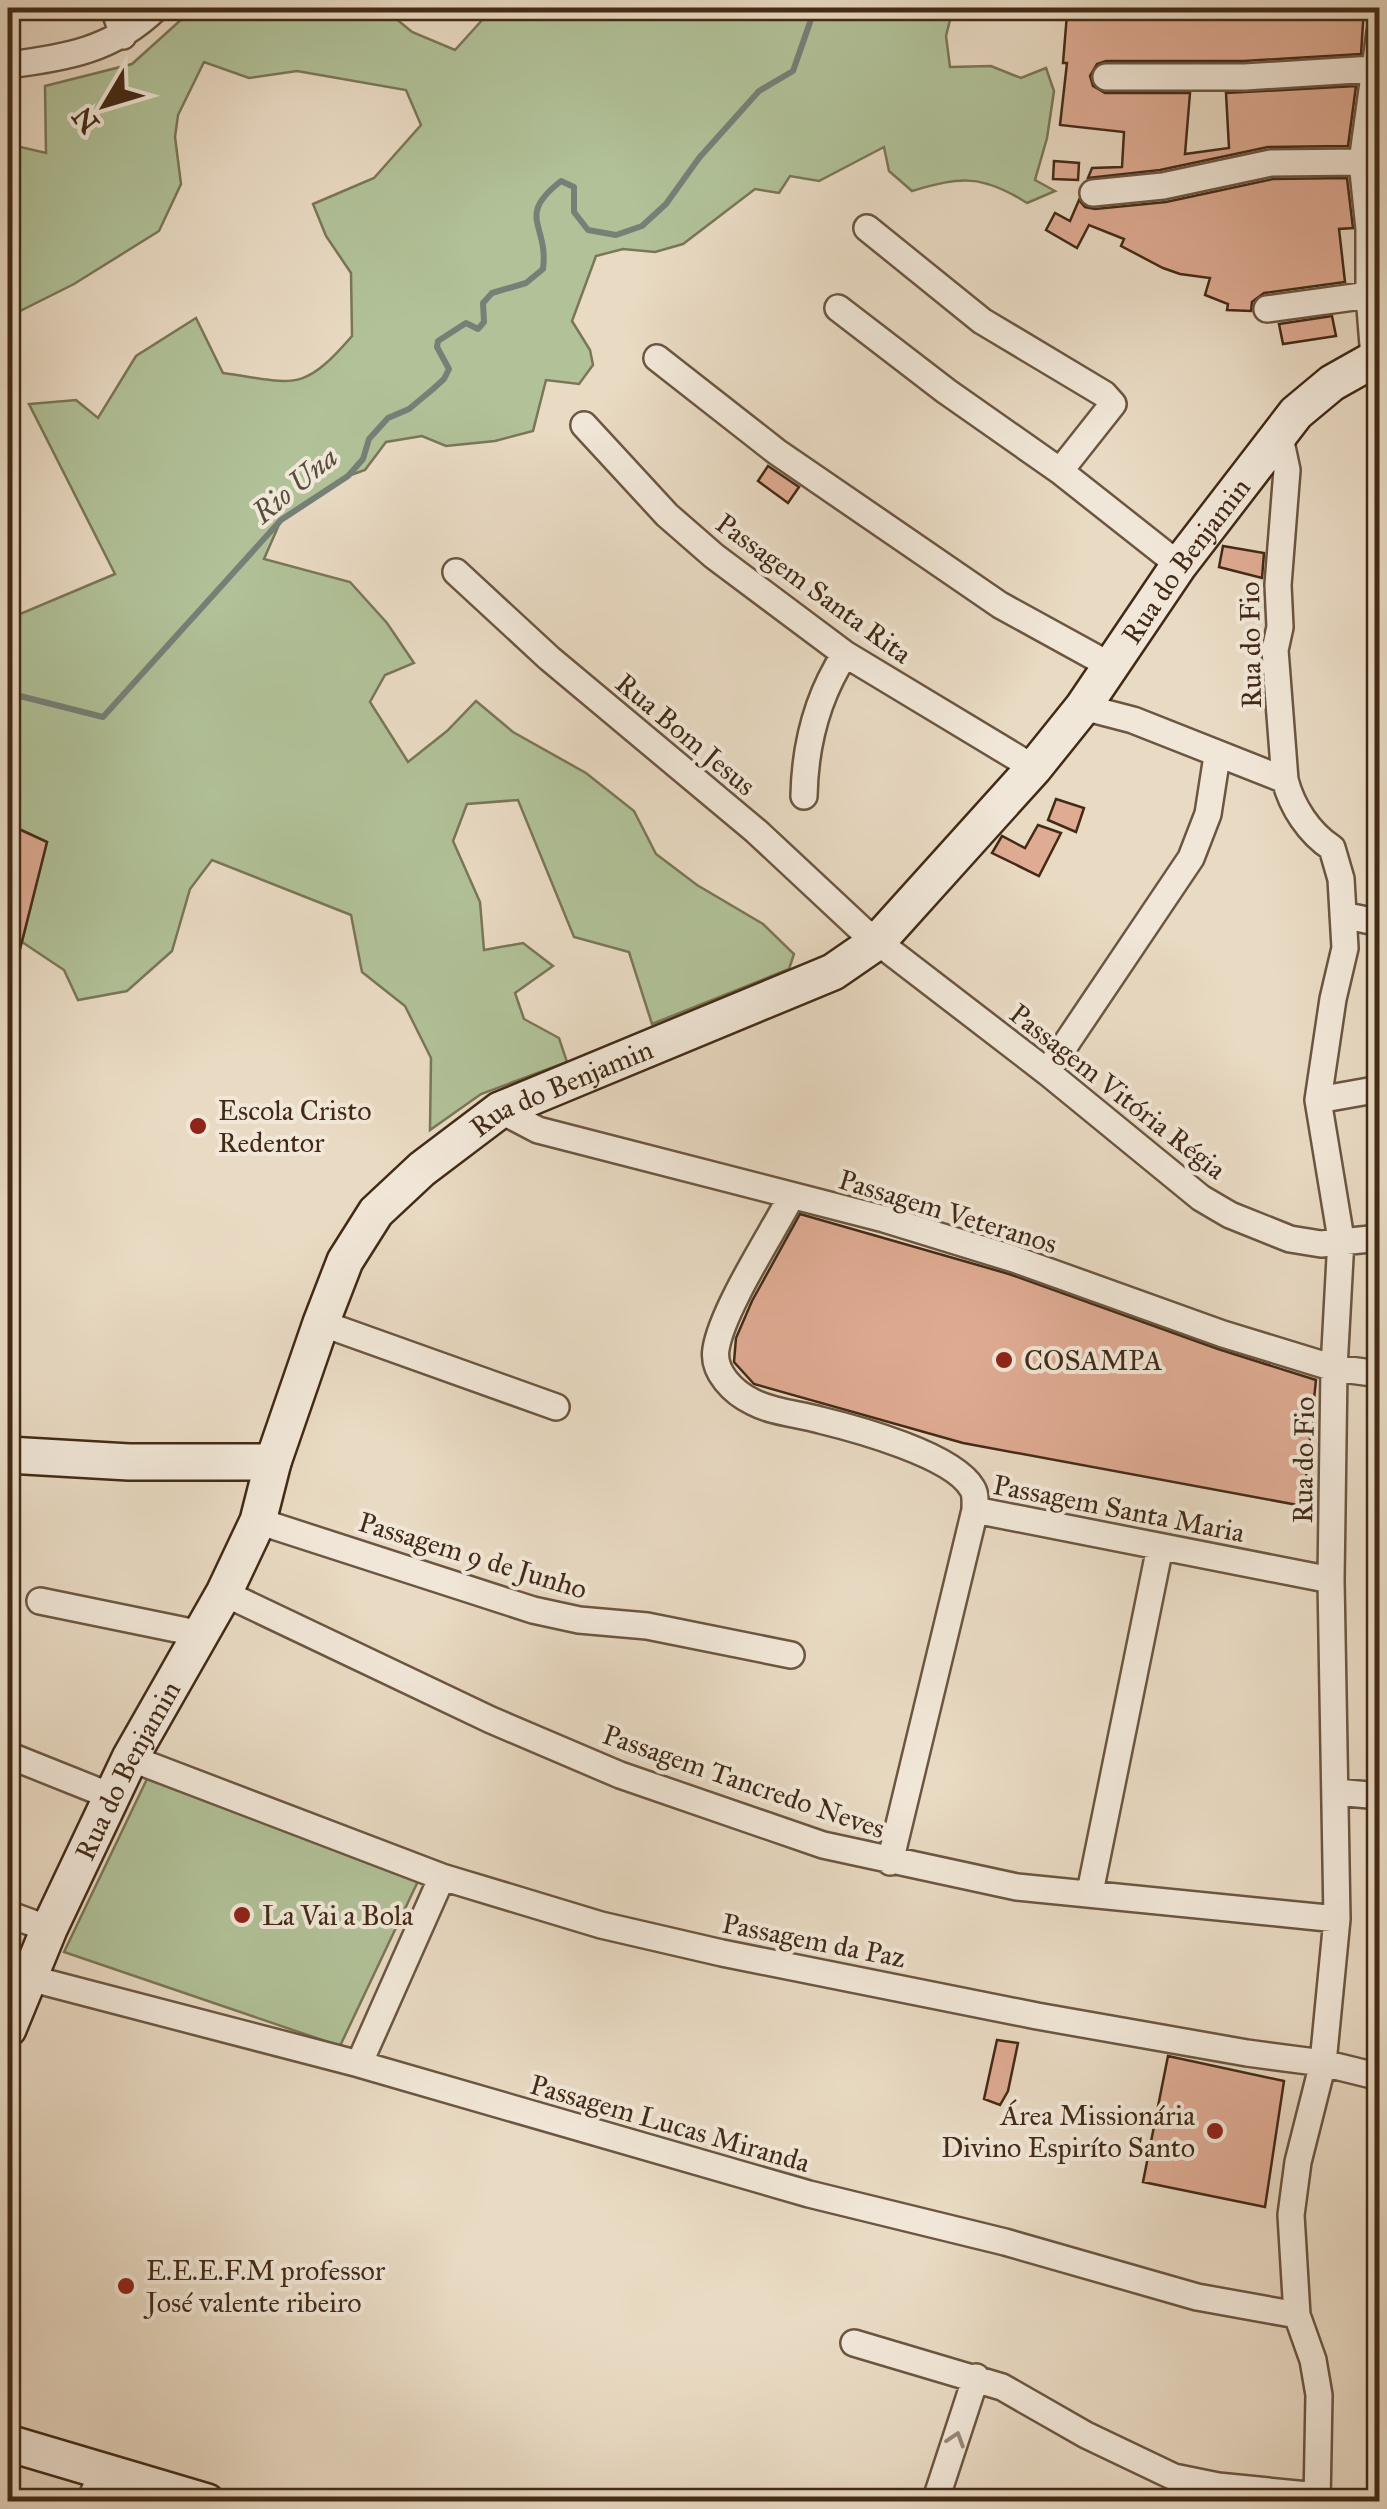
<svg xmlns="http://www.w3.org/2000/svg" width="1387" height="2509" viewBox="0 0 1387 2509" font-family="'IM FELL Great Primer',serif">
  <rect width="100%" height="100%" fill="#e9dac3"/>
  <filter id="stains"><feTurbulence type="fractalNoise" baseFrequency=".002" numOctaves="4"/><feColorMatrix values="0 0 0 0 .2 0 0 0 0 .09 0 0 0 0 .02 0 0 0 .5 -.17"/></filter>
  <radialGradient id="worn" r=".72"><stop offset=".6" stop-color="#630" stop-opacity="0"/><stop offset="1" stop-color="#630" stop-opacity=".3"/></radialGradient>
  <path fill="#b1c198" stroke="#7a7657" stroke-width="2.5" d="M 194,8 L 383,8 L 412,32 L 455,50 L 493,8 L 953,8 L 946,36 L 950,67 L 991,66 L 1021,78 L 1046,68 L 1054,91 L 1047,138 L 1035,180 L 1055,191 L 1027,203 C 983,175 961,176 912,191 L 889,171 L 884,147 L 819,181 L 790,176 L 779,193 L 755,189 L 683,244 L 655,252 L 623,249 L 596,256 L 572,321 L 590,350 L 593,365 L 579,384 L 546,380 L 533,431 L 495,441 L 446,446 L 422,436 L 386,442 L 365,470 L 348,476 L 281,520 L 264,559 L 350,582 L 387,623 L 414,663 L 385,675 L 370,702 L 408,762 L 447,731 L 476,701 L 513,732 L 586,773 L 634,811 L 656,854 L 697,885 L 763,924 L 794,954 L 789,969 L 652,1024 L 629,952 L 574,937 L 518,800 L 467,804 L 453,841 L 480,902 L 484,950 L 523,943 L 553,966 L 515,993 L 524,1019 L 559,1038 L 567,1062 L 481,1094 L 430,1130 L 431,1058 L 405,1006 L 362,972 L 351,915 L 212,860 L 190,889 L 172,951 L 127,991 L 78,1000 L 64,970 L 22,942 L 47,842 L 8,824 L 8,619 L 115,574 L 29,404 L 76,400 L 98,418 L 136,356 L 196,318 L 223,373 C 294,383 302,394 352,336 L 351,273 L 326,236 L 313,204 L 374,178 L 421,125 L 406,90 L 297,71 L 249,78 L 204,62 L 178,115 L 175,137 L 181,184 L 159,231 L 74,284 L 8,317 L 8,144 L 46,153 L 45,86 L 132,64 Z
    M 147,1779 L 420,1877 L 340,2046 L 64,1952 Z"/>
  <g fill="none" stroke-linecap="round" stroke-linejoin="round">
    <path stroke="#768077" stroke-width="6" d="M 8,693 L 103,717 L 281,520 L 348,476 L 363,459 L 369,439 L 388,418 L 409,409 L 433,389 L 444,379 L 449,369 L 437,347 L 438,341 L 466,323 L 478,329 L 484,322 L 483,303 L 492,293 L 526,283 L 543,269 C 549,224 515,217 561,181 L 574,187 L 574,212 L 588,230 L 616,235 L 642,226 L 666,204 L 699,158 L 759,91 L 793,71 L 815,8"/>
  </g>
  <path fill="#dfab93" stroke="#432a16" stroke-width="2.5" d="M 1097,8 L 1170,11 L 1170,8 L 1364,8 L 1361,54 L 1244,61 L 1106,61 L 1097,64 L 1090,76 L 1093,86 L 1105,93 L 1190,93 L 1185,154 L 1229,148 L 1226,93 L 1356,86 L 1348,146 L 1268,147 L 1160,170 L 1088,178 L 1092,168 L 1122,167 L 1124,132 L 1060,125 L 1067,63 L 1063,63 L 1067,14 L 1096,17 Z
    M 1054,161 L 1079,163 L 1078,180 L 1053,179 Z
    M 1347,178 L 1353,228 L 1339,229 L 1345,282 L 1264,293 L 1252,302 L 1251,311 L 1227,310 L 1228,304 L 1205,295 L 1210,278 L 1180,274 L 1163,268 L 1121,246 L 1124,239 L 1089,225 L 1077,248 L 1046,230 L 1055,213 L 1070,221 L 1079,200 L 1085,207 L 1095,209 L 1166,202 L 1273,179 Z
    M 1332,316 L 1336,336 L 1283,344 L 1279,324 Z
    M 768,466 L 799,487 L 788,503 L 758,481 Z
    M 1223,546 L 1264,553 L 1262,578 L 1219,567 Z
    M 1056,799 L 1084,808 L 1076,832 L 1048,820 Z
    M 8,824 L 47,842 L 14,973 L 8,972 Z
    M 1038,825 L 1061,833 L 1039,876 L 992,853 L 1002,836 L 1025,848 Z
    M 800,1214 L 1009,1274 L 1218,1349 L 1316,1380 L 1303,1506 L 963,1443 L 754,1384 L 734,1362 L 736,1338 L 752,1301 Z
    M 997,2040 L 1018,2043 L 1008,2091 L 1000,2105 L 984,2099 Z
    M 1168,2056 L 1284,2081 L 1265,2207 L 1143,2182 Z"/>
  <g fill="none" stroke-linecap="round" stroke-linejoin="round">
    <g stroke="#6c5641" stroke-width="30">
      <path id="street" d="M 114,8 L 123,36
        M 8,65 C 65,58 113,50 156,8
        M 1106,77 L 1245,77 L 1373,69
        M 1093,193 L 1163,186 L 1271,163 L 1362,162
        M 867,228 L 982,321 L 1104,394 L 1113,404 L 1060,471
        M 838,308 L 946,391 L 1060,471 L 1179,565
        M 1267,309 L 1369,295
        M 657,358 L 777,452 L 1000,605 L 1111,666
        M 1374,358 L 1369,295 L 1369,229 L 1362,162 L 1380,32
        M 584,425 L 667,515 L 714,556 L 845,654 L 1034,768
        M 1280,437 L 1287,470 L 1278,585 L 1280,627 L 1275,650 L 1285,780 C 1292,807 1309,833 1332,848 L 1341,879 L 1345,948 L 1333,999 L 1318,1100 L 1341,1239 L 1334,1368 L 1331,1580 L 1337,1919 L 1323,2063 L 1298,2162 L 1291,2215 L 1297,2315 L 1313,2360 L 1319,2395 L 1317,2502
        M 456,572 L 549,658 L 756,831 L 861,929 L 1047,1072 L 1201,1198 L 1230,1215 L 1290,1239 L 1321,1244 L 1380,1238
        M 1083,707 L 1133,720 L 1285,780
        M 804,796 C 805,745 817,697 845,654
        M 1343,915 L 1380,923
        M 1047,1072 L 1191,858 L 1208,814 L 1217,756
        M 1318,1100 L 1380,1089
        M 500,1110 L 538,1130 L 884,1219 L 1014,1259 L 1223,1334 L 1334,1368 L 1380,1374
        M 791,1197 C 771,1235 722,1310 716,1349 C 712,1372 734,1393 753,1402 C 772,1412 798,1414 820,1420 C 857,1429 953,1455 972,1488 C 976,1494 975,1502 975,1510 L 890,1862
        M 321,1323 L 556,1407
        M 975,1510 L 1331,1580
        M 258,1521 L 533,1610 L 579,1620 L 647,1626 L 791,1655
        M 224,1593 L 491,1720 L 620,1775 L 823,1845 L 1017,1887 L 1337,1919
        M 40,1601 L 201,1634
        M 8,1755 L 113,1797
        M 130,1758 L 442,1877 L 601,1925 L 722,1953 L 1037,2016 L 1247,2053 L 1323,2063 L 1380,2077
        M 1336,1792 L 1380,1796
        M 1090,1892 L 1160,1547
        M 8,1914 L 49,1929
        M 29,1978 L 359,2064 L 809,2194 L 1005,2242 L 1197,2297 L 1297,2315
        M 359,2064 L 442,1877
        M 854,2343 L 1002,2387 L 1086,2435 L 1174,2477 L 1218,2486 L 1318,2496
        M 90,2502 L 102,2471
        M 935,2502 L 976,2377"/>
    </g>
    <g stroke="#432a16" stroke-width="40">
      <g id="secondary">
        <path d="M 8,1455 L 129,1462 L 273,1462"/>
        <path id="s1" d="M 8,2029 L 49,1929 L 130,1758 L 224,1593 L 258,1521 L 273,1462 L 321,1323 L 345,1261 L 376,1212 L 422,1169 L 500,1110 L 833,972 L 878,941 L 1034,768 L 1083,707 L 1179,565 L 1296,413 L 1332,383 L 1380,356"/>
        <path d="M 8,2443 L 207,2502"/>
      </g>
    </g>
    <use href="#street" stroke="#f1e7d8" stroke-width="25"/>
    <use href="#secondary" stroke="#f1e7d8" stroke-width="35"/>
  </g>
  <defs><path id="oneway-chevron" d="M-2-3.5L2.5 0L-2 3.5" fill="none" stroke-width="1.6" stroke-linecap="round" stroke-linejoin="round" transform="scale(2.5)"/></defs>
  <use stroke="#9a8877" href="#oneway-chevron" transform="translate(956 2439) rotate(-72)"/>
  <g fill="#8f2418" stroke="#f1e7d8" stroke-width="4">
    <circle cx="198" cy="1126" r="10"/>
    <circle cx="1004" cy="1360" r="10"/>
    <circle cx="242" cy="1915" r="10"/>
    <circle cx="1215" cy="2131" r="10"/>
    <circle cx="126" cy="2286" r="10"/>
  </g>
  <g text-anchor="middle" stroke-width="8" stroke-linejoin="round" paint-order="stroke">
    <g font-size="28" fill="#432a16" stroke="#f1e7d8">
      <text dy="10" stroke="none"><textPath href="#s1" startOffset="1965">Rua do Benjamin</textPath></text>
      <text transform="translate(814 588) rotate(36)" y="10">Passagem Santa Rita</text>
      <text transform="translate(1250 645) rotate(-91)" y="10">Rua do Fio</text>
      <text transform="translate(686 734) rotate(40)" y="10">Rua Bom Jesus</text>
      <text dy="10" stroke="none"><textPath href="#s1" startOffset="1125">Rua do Benjamin</textPath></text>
      <text transform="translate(1118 1091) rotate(38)" y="10">Passagem Vitória Régia</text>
      <text transform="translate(948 1211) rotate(17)" y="10">Passagem Veteranos</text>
      <text transform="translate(1303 1460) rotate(-89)" y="10">Rua do Fio</text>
      <text transform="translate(1119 1508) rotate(11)" y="10">Passagem Santa Maria</text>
      <text transform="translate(473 1555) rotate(17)" y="10">Passagem 9 de Junho</text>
      <text dy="10" stroke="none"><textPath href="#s1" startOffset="285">Rua do Benjamin</textPath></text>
      <text transform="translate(744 1781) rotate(19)" y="10">Passagem Tancredo Neves</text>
      <text transform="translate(814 1940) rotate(11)" y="10">Passagem da Paz</text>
      <text transform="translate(670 2123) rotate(16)" y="10">Passagem Lucas Miranda</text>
    </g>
    <g font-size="28" fill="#432a16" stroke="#f1e7d8" text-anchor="start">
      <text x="218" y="1120">Escola Cristo<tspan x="218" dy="32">Redentor</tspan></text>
      <text x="1024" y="1370">COSAMPA</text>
      <text x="262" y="1925">La Vai a Bola</text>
      <text x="1195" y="2125" text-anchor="end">Área Missionária<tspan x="1195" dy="32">Divino Espiríto Santo</tspan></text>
      <text x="146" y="2280">E.E.E.F.M professor<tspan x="146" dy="32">José valente ribeiro</tspan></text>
    </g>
    <g font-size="30" font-style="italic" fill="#584e3e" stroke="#f1e7d8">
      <text transform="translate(295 485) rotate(-40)" y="10">Rio Una</text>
    </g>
  </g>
  <rect width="1387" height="2509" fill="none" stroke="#e9dac3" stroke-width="40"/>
  <rect x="10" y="10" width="1367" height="2489" fill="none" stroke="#432a16" stroke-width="5"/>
  <rect x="20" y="20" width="1347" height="2469" fill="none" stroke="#432a16" stroke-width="2.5"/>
  <g transform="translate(105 105) rotate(232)" stroke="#f1e7d8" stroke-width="8" paint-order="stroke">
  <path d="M0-8L18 38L0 25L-18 38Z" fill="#432a16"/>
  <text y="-15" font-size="28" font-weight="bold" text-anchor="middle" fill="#432a16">N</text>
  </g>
  <rect width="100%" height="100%" filter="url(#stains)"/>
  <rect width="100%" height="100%" fill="url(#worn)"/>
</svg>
